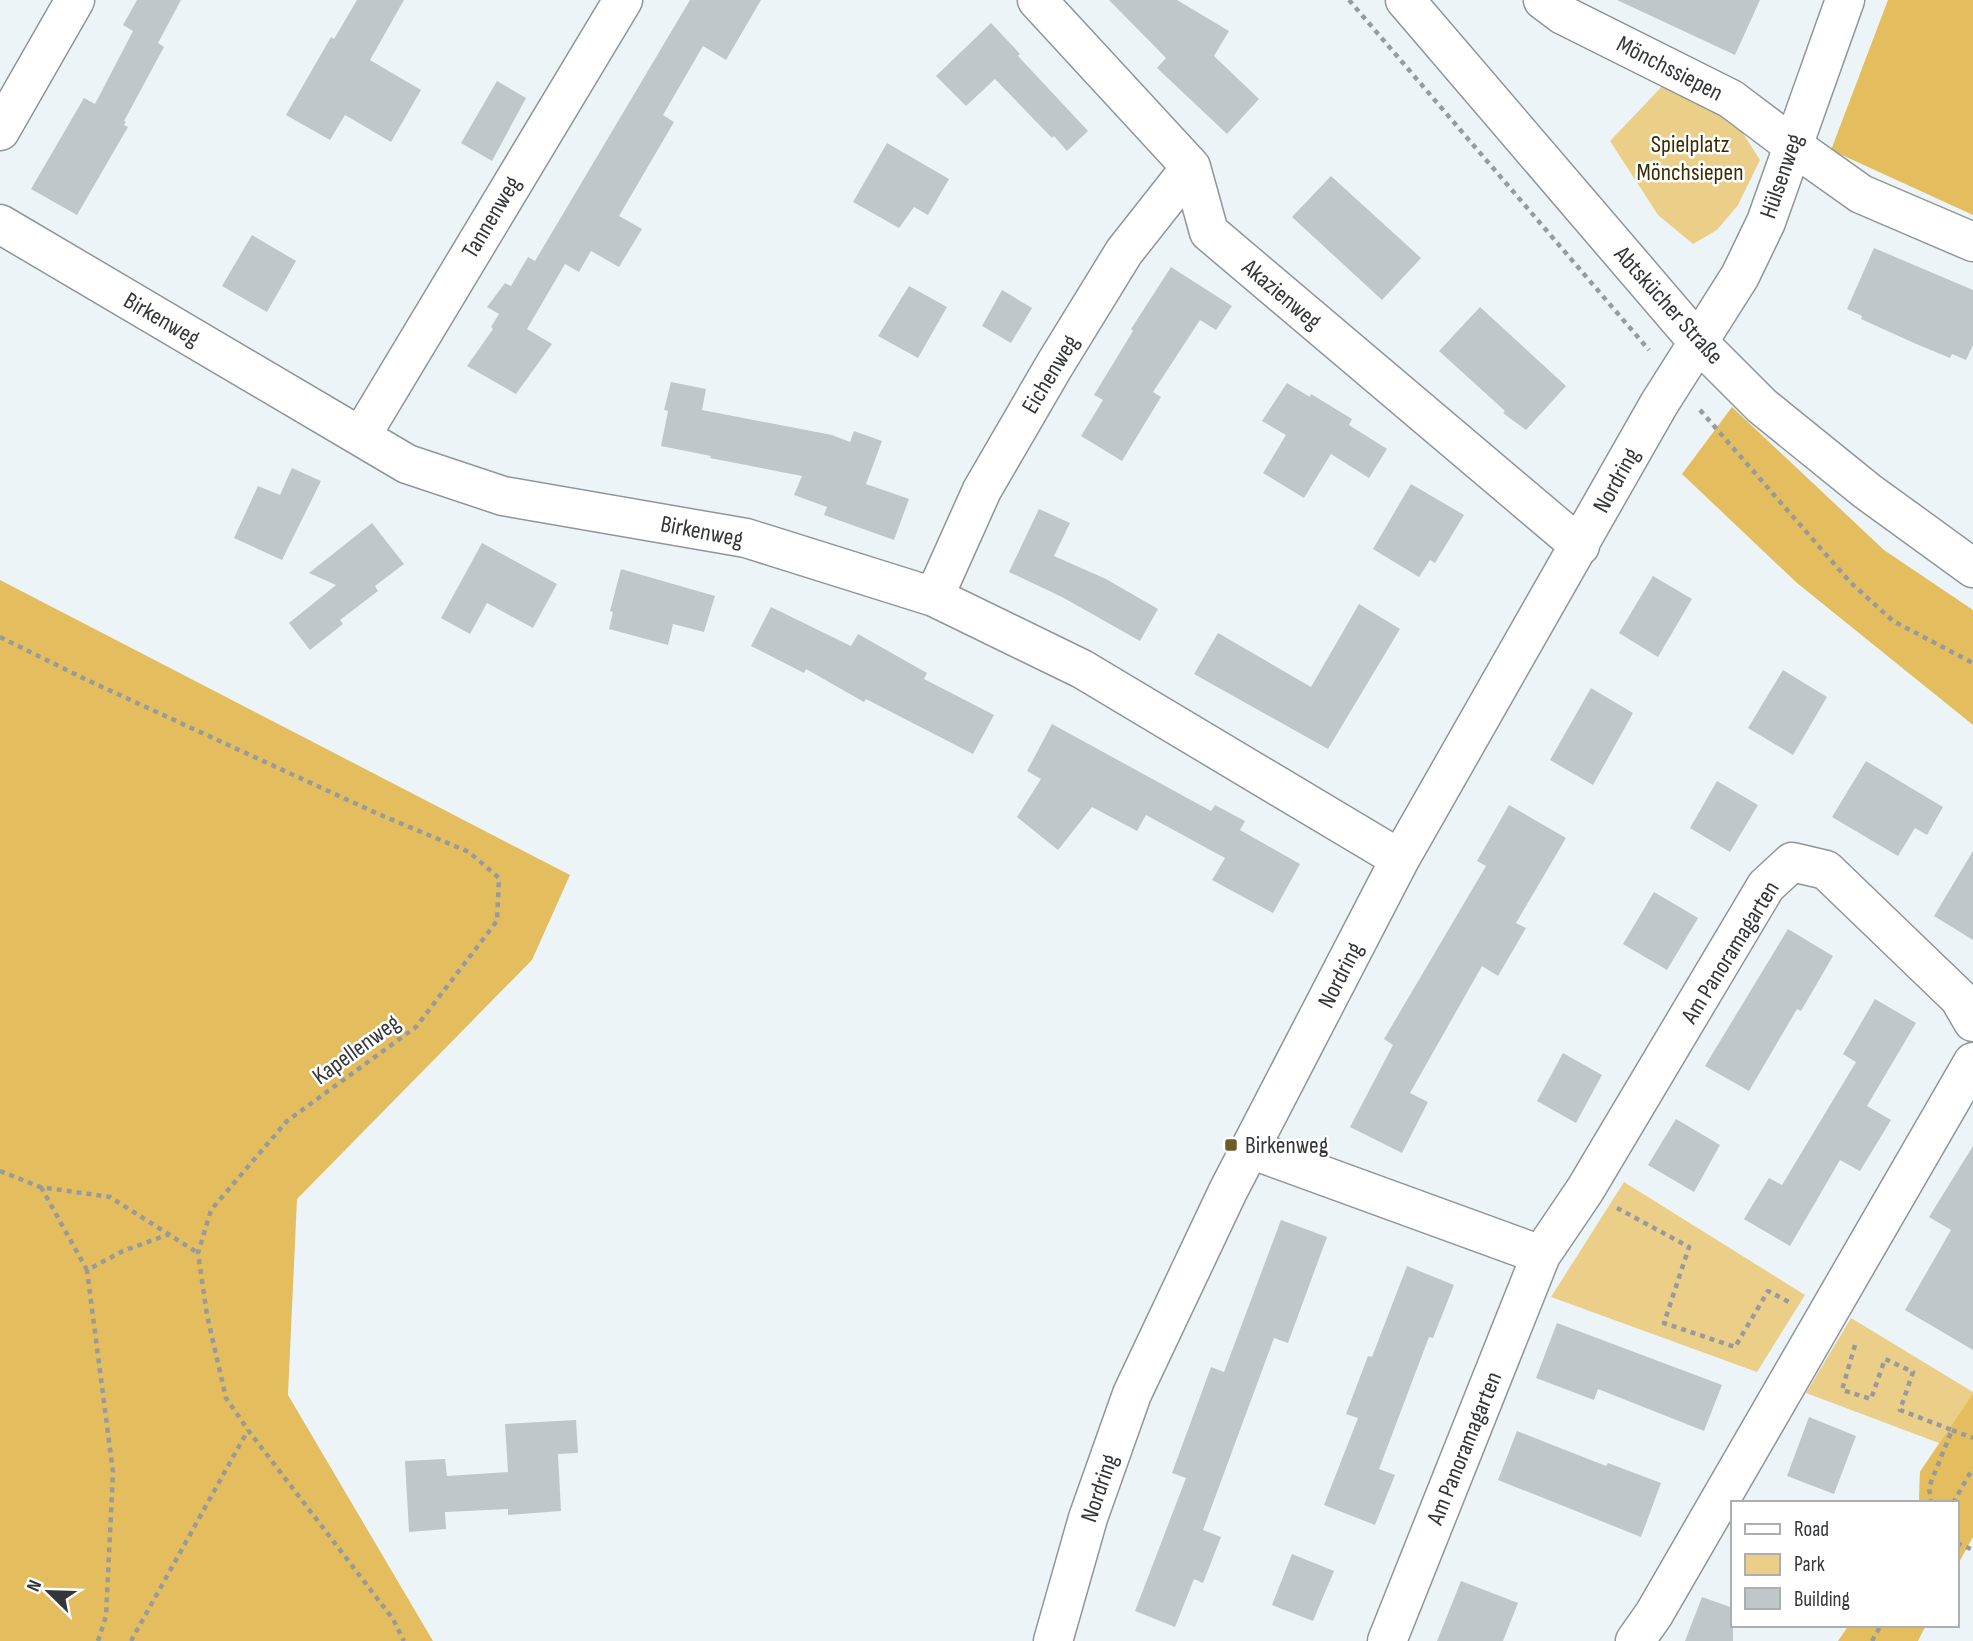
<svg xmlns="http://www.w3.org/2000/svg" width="1973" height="1641" viewBox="0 0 1973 1641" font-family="'Sofia Sans Condensed',sans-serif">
  <rect width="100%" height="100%" fill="#edf4f8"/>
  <path fill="#ebce87" d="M 1670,78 L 1727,108 L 1760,160 L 1738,205 L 1717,230 L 1693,244 L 1658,215 L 1610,141 Z
    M 1624,1182 L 1805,1295 L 1757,1372 L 1551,1297 Z
    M 1851,1318 L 1973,1392 L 1973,1415 L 1919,1503 L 1920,1472 L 1939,1443 L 1806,1393 Z"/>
  <path fill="#e4be5e" d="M 1888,0 L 1973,0 L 1973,215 L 1831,150 Z
    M 1732,407 L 1884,550 L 1973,610 L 1973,725 L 1797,583 L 1682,474 Z
    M 0,580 L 570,875 L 532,960 L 297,1199 L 288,1395 L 433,1641 L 0,1641 Z
    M 1973,1394 L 1973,1537 L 1957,1566 L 1957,1503 L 1919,1503 L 1920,1472 Z
    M 1849,1625 L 1926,1625 L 1918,1641 L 1838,1641 Z"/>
  <path fill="#c0c7cb" d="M 137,0 L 181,0 L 158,43 L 164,47 L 124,121 L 126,122 L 124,125 L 128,127 L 77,215 L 31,189 L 84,98 L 95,104 L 133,31 L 123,25 Z
    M 357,0 L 404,0 L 370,60 L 421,90 L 391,142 L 345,115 L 330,140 L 286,115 L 331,37 L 334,39 Z
    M 690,0 L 761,0 L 726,60 L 703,46 L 663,115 L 674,122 L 619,216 L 642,229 L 619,267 L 591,251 L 579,272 L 565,264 L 527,329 L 552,344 L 516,394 L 467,366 L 493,329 L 491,327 L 499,314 L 487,307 L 505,283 L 511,286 L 528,257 L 535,261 Z
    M 1109,0 L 1177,0 L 1229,31 L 1214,56 L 1259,99 L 1227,134 L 1157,68 L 1166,58 Z
    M 1617,0 L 1760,0 L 1735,55 Z
    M 991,23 L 1020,54 L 1018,56 L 1088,131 L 1067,151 L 1054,136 L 1052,138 L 995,79 L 966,106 L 936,76 Z
    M 497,81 L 526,98 L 492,161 L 461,143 Z
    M 887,143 L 949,179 L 928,215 L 914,207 L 899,228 L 853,202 Z
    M 1331,176 L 1421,258 L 1382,300 L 1292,217 Z
    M 252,235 L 296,261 L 267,312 L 222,286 Z
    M 1874,248 L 1973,290 L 1973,345 L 1966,360 L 1952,354 L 1950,358 L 1914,343 L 1861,319 L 1862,316 L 1847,309 Z
    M 1171,267 L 1232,306 L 1216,330 L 1200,320 L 1153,392 L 1161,397 L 1122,461 L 1081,436 L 1103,400 L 1094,395 L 1133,331 L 1131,329 Z
    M 909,286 L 947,307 L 918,358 L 878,336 Z
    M 1002,290 L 1032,308 L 1011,343 L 982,326 Z
    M 1480,307 L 1566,386 L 1526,430 L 1503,413 L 1505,411 L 1439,351 Z
    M 671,382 L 706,389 L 702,410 L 832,435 L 850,442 L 854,431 L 882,441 L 866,484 L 909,499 L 894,540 L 824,515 L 827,507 L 794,495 L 802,476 L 710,458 L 711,456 L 661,446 L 668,411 L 664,410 Z
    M 1287,383 L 1310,397 L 1311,394 L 1352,419 L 1349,425 L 1387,449 L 1369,478 L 1331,454 L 1304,498 L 1263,473 L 1286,435 L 1262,421 Z
    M 292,468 L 321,481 L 282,560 L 234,538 L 258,486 L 280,495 Z
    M 1411,484 L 1464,515 L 1435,563 L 1430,560 L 1419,577 L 1373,549 Z
    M 1039,509 L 1070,523 L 1054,556 L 1106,579 L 1158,609 L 1140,641 L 1062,597 L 1009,572 Z
    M 372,523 L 404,564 L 375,586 L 378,591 L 340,620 L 343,624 L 310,650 L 289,623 L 336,585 L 309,573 Z
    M 482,543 L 557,584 L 533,628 L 487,603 L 470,634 L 441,618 Z
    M 621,569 L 715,596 L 704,632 L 673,624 L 668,645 L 609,629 L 613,612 L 610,611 Z
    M 1653,576 L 1692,599 L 1658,657 L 1619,633 Z
    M 1359,604 L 1400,629 L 1328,749 L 1194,674 L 1218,633 L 1311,687 Z
    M 771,607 L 851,646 L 858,634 L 927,673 L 924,679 L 994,715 L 973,754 L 866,699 L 864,702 L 806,669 L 804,673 L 751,646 Z
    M 1783,670 L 1827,697 L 1793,755 L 1748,728 Z
    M 1591,688 L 1633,713 L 1593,785 L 1550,760 Z
    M 1052,724 L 1211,811 L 1215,805 L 1245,821 L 1240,830 L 1300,864 L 1273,913 L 1212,880 L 1225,858 L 1146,815 L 1137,831 L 1092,807 L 1058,850 L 1017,817 L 1041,779 L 1027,771 Z
    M 1866,761 L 1943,807 L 1927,835 L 1915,828 L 1898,856 L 1832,817 Z
    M 1717,781 L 1758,805 L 1730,852 L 1690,828 Z
    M 1509,805 L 1566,838 L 1516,923 L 1526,928 L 1498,976 L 1482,966 L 1410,1093 L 1428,1102 L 1402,1153 L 1350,1127 L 1393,1045 L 1384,1039 L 1486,866 L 1477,861 Z
    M 1973,851 L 1973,940 L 1934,916 Z
    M 1654,892 L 1698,918 L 1667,970 L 1623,944 Z
    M 1788,929 L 1833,956 L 1801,1011 L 1797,1009 L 1749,1091 L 1705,1066 Z
    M 1875,999 L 1916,1023 L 1867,1106 L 1891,1120 L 1860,1171 L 1840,1160 L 1790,1246 L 1744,1219 L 1769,1178 L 1782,1185 L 1856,1062 L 1843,1054 Z
    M 1563,1053 L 1602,1075 L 1576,1123 L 1537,1101 Z
    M 1676,1119 L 1720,1145 L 1694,1192 L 1648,1165 Z
    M 1973,1146 L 1973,1350 L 1905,1310 L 1951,1230 L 1929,1217 Z
    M 1281,1220 L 1327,1237 L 1288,1343 L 1274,1338 L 1203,1530 L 1221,1537 L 1203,1583 L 1194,1579 L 1175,1627 L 1135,1611 L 1186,1478 L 1172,1473 L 1211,1367 L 1224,1372 Z
    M 1407,1266 L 1454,1285 L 1433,1338 L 1429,1337 L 1379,1469 L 1395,1475 L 1375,1525 L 1324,1505 L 1358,1418 L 1346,1414 L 1368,1356 L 1372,1357 Z
    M 1557,1323 L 1722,1385 L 1704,1431 L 1598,1389 L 1594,1400 L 1536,1378 Z
    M 1809,1417 L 1856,1436 L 1834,1494 L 1787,1476 Z
    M 576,1420 L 578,1453 L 558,1454 L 561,1511 L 508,1515 L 508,1509 L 445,1512 L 446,1529 L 409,1532 L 405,1461 L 445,1459 L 447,1476 L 508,1472 L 505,1424 Z
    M 1517,1431 L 1606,1466 L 1608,1463 L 1661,1483 L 1641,1537 L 1498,1480 Z
    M 1292,1554 L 1334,1571 L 1313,1621 L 1272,1605 Z
    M 1461,1581 L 1518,1603 L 1503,1641 L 1437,1641 Z
    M 1702,1597 L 1733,1608 L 1733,1641 L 1685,1641 Z"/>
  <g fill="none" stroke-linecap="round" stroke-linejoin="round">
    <g stroke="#8f9599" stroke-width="41">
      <path id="minor" d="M 1037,0 L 1191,167 L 1209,232 L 1580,546
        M 1405,0 L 1698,342 L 1762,406 L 1867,491 L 1973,568
        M 1543,0 L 1563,15 L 1731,99 L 1792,145 L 1861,194 L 1973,242
        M 0,131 L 75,0
        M 0,224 L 407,464 L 503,496 L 746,538 L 934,597 L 1082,669 L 1400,859
        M 361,436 L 623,0
        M 934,597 L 982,490 L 1054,366 L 1124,252 L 1191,167
        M 1250,1149 L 1541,1255
        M 1053,1641 L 1088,1518 L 1132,1394 L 1228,1191 L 1400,859 L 1659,404 L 1740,276 L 1766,222 L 1845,0
        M 1387,1641 L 1541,1255 L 1585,1190 L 1766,886 L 1792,862 L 1826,870 L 1959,998 L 1973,1022
        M 1635,1641 L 1654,1614 L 1973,1062"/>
    </g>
    <path stroke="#979b9e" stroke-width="4.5" stroke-dasharray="5 5" stroke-linecap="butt" d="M 1349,0 L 1649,350
      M 1700,410 L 1850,582 L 1893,621 L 1973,663
      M 0,637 L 85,679 L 376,813 L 469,852 L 499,878 L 497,921 L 416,1027 L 287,1121 L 211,1210 L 198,1253 L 207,1315 L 226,1398 L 248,1430 L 393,1619 L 404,1641
      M 0,1171 L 40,1187 L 110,1197 L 198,1253
      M 41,1187 L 87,1270
      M 1617,1208 L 1689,1247 L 1664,1323 L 1735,1347 L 1768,1291 L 1791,1303
      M 1855,1345 L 1842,1390 L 1871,1399 L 1885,1359 L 1913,1372 L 1900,1410 L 1952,1430 L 1929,1487 L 1931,1503
      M 1952,1430 L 1973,1438
      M 1953,1503 L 1973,1468
      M 1957,1543 L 1973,1550
      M 98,1641 L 106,1616 L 113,1472 L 87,1270 L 123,1251 L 167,1235
      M 131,1641 L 248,1430
      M 1872,1641 L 1881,1625"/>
    <use href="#minor" stroke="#fff" stroke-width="38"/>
  </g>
  <rect fill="#6d5a29" stroke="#fff" stroke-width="2.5" x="1224" y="1138" width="14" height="14" rx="3.5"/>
  <g text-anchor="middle" stroke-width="5" stroke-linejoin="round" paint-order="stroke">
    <g font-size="24" fill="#333537" stroke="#fff">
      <text transform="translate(1670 68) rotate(27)" y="8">Mönchssiepen</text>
      <text transform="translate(1781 176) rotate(-71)" y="8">Hülsenweg</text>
      <text transform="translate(491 217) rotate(-59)" y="8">Tannenweg</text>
      <text transform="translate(1282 294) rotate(40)" y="8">Akazienweg</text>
      <text transform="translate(1669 305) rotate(48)" y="8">Abtskücher Straße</text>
      <text transform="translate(162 319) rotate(30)" y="8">Birkenweg</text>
      <text transform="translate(1050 374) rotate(-59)" y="8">Eichenweg</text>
      <text transform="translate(1616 480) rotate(-61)" y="8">Nordring</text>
      <text transform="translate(702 531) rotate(11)" y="8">Birkenweg</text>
      <text transform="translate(1730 952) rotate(-58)" y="8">Am Panoramagarten</text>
      <text transform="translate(1340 975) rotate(-63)" y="8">Nordring</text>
      <text transform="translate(356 1049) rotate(-36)" y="8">Kapellenweg</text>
      <text transform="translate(1464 1448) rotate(-68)" y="8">Am Panoramagarten</text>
      <text transform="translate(1099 1488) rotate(-71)" y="8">Nordring</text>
    </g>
    <g font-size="24" fill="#3a2b00" stroke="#fff">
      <text x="1690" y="152">Spielplatz<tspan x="1690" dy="28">Mönchsiepen</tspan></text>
    </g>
    <g font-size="24" fill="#333537" stroke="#fff" text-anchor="start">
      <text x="1245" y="1153">Birkenweg</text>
    </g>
  </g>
  <rect x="1731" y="1501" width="228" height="126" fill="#ffffff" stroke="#adaeaf" stroke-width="2"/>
  <rect x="1745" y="1524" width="35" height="10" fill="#ffffff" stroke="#adaeaf" stroke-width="2"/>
  <text x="1794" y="1536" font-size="21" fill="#333537">Road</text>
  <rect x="1745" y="1554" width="35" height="21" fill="#ebce87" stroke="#adaeaf" stroke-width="2"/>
  <text x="1794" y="1571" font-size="21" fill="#333537">Park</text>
  <rect x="1745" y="1588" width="35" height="21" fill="#c0c7cb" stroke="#adaeaf" stroke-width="2"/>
  <text x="1794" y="1606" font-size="21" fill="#333537">Building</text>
  <g transform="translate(49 1592) rotate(293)" stroke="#ffffff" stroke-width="5" paint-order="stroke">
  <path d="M0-5L12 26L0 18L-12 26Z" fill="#333537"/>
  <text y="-10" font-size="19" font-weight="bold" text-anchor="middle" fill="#333537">N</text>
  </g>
</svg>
